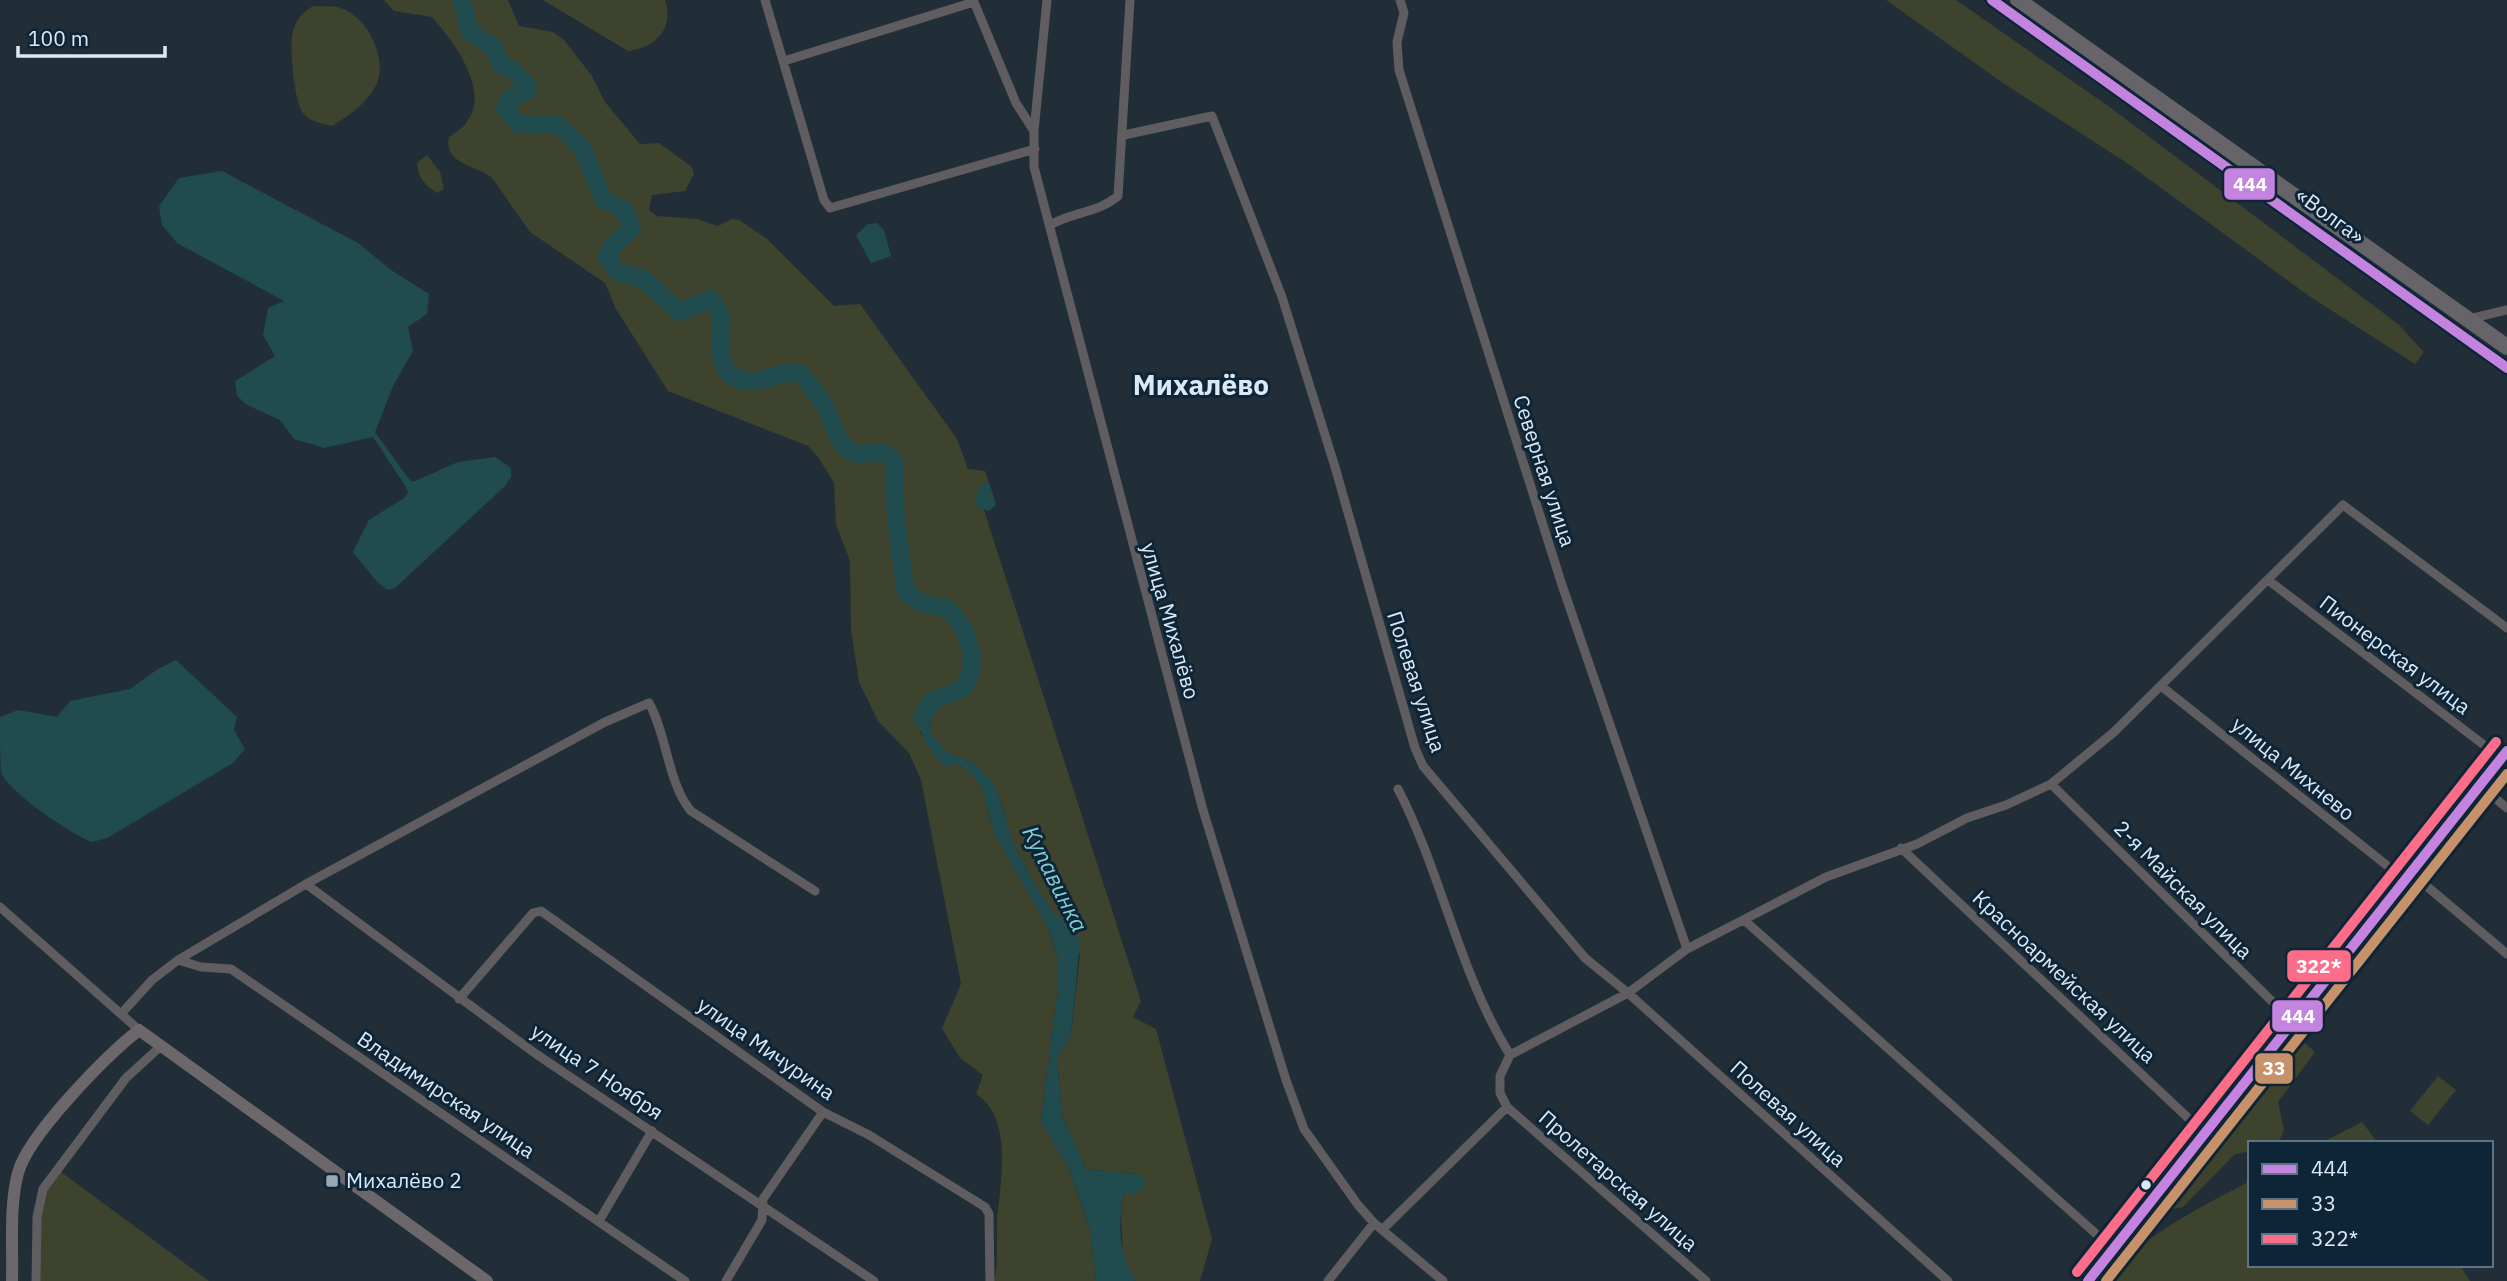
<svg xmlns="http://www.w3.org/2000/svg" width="2507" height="1281" viewBox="0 0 2507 1281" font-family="'IBM Plex Sans',sans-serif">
  <rect width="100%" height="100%" fill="#212e38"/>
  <path fill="#3e432e" d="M 384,0 L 508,0 L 519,26 L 553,32 L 564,40 L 592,76 L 605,102 L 640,144 L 659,143 L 692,167 L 694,174 L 685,191 L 652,195 L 649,210 L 657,216 L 697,219 L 718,226 L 732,219 L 739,220 L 766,238 L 834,306 L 860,304 L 957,439 L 968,469 L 985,471 L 989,482 L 981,484 L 978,508 L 984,510 L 1141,1001 L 1133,1017 L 1156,1029 L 1212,1239 L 1200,1281 L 1136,1281 L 1126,1267 L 1123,1256 L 1121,1212 L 1124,1194 L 1138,1174 L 1086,1169 L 1062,1116 L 1057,1060 L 1071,1034 L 1080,955 L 1065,923 L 1054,914 L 1032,880 L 1012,841 L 998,792 L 977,765 L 947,752 L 931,733 L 930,719 L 936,704 L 920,732 L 940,762 L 958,764 L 970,772 L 983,790 L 993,831 L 1049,930 L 1058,959 L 1058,989 L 1041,1122 L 1069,1168 L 1090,1230 L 1096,1281 L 994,1281 C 999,1262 996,1241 997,1221 C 1000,1183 1014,1118 976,1094 L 983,1075 L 960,1058 L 942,1028 L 961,984 L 921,780 L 909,753 L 878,721 L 859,682 L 851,629 L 850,561 L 836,524 L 834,483 L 819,458 L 808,446 L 668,391 L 616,309 L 605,283 L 530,232 L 492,178 C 478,165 443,165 449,137 C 503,107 459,48 432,17 L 394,11 Z
    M 543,0 L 665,0 C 675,28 655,48 628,51 Z
    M 1886,0 L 1956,0 L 2111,108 L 2398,324 L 2424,352 L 2415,364 L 2309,296 L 2127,163 L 2003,83 Z
    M 313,6 C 321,7 333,5 340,8 C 367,15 389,60 376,85 C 366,104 350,115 332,126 C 322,123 309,122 303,113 C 294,101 289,46 293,31 C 296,20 303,12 313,6 Z
    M 427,155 L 440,172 L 444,189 L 437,193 C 424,184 419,179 417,163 Z
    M 2299,1038 L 2315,1052 L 2278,1102 L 2284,1130 L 2279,1142 L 2250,1143 L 2250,1151 L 2235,1154 L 2183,1207 L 2173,1209 L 2168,1200 L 2172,1191 Z
    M 2438,1076 L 2456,1090 L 2428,1125 L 2410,1111 Z
    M 2362,1122 L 2378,1143 L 2321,1143 Z
    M 57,1169 L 209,1281 L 36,1281 L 43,1189 Z
    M 2250,1181 L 2250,1265 L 2460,1265 L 2470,1281 L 2106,1281 C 2137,1238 2203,1206 2250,1181 Z"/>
  <path fill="#204c4f" d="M 222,171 L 358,243 L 391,270 L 429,294 L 427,314 L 408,327 L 413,351 L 393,386 L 375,432 L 408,478 L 413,482 L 458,462 L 495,457 L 511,468 L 511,477 L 505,486 L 395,588 L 388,590 L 378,583 L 353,552 L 369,520 L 404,498 L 408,493 L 406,487 L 373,437 L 324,448 L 294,439 L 280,420 L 247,405 L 237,396 L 235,381 L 275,356 L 263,335 L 268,308 L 284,301 L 177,243 L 162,225 L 159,206 L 179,178 Z
    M 877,223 L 884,230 L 891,256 L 871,263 L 856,235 L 868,224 Z
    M 989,482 L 996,505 L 989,511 L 978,508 L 975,498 L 981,484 Z
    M 176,660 L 237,717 L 234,730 L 245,749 L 233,763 L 107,838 L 92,842 C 71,834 8,792 1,772 C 0,757 0,733 0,717 L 18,710 L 57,717 L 70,701 L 130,689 L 158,669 Z
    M 925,697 L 936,699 L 930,719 L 931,733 L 947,752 L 977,765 L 990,779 L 998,792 L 1012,841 L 1032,880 L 1054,914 L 1074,926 L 1080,942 L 1071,1034 L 1057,1060 L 1062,1116 L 1086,1169 L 1138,1174 L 1147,1183 L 1139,1192 L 1124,1194 C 1118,1223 1118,1256 1136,1281 L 1096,1281 L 1090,1230 L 1069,1168 L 1041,1122 L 1058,989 L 1058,959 L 1049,930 L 993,831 L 983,790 L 970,772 L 958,764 L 944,766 L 940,762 C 926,744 907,717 925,697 Z"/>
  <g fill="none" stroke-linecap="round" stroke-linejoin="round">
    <path stroke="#204c4f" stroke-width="18" d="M 462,0 L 470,32 L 494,48 L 501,65 L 513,70 L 528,86 L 526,92 L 512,97 L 505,108 L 518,124 L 558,125 L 583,149 L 603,199 L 624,210 L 632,228 L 610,249 L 607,257 L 617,272 L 643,279 L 680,312 L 710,299 C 736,319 705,361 736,378 C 757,389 778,369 800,373 C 808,383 817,393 823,403 C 832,418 836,441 850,451 C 865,460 881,443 894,461 L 896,522 L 906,593 L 924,604 L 947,608 C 969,630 982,663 962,689 L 932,701 L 922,717"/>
    <path stroke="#5f5d5f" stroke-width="9" d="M 765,0 L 824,200 L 830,208 L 1035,149
      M 1047,0 L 1034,131 L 1034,167 L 1203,810 L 1286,1080 L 1304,1129 L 1358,1205 L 1374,1223 L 1443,1281
      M 1400,0 L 1404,13 L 1397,42 L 1399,70 L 1562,585 L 1687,949
      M 784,61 L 974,2 L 1016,103 L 1034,131
      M 1124,135 L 1212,116 L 1282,297 L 1335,467 L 1415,748 L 1423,766 L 1585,958 L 1628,993 L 1948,1281
      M 1050,225 C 1072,212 1098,213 1118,196 L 1130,0
      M 2469,319 L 2507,310
      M 2268,580 L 2501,758
      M 2161,686 L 2404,879
      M 2051,784 L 2292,1021
      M 2479,785 L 2507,808
      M 1398,789 C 1442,874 1459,973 1510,1055
      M 1901,848 L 2203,1132
      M 2410,872 L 2507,954
      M 306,884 L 536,1054 L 874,1281
      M 0,907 L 139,1030
      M 1744,920 L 2112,1248
      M 178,960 L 201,967 L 231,969 L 685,1281
      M 459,999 L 533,913 L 541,911 L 823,1112 L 869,1135 L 985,1207 L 989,1214 L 990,1281
      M 121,1014 L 152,980 L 178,960 L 306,884 L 605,722 L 649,703 C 667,735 668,784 691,811 L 815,891
      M 1507,1107 L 1706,1281
      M 599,1221 L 652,1131
      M 1382,1230 L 1507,1107 L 1500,1093 L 1500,1076 L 1510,1055 L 1628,993 L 1687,949 L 1826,877 L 1917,844 L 1967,818 L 2006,805 L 2051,784 L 2114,732 L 2343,505 L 2507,628
      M 36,1281 L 37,1217 L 43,1189 L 126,1078 L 161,1046
      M 726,1281 L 762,1220 L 763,1199 L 823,1112
      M 1328,1281 L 1374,1223"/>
    <path stroke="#6b676a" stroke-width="12" d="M 12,1281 C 13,1246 9,1207 18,1173 C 28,1135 107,1055 139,1030 L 487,1281
      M 2088,1281 L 2507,751"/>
    <path stroke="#666469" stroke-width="16" d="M 1992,0 L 2507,368
      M 2018,0 L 2507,347"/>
    <g stroke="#0d2537" stroke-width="16">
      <path id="bus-1" d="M 1992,0 L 2507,368
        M 2088,1281 L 2507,751"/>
    </g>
    <g stroke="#0d2537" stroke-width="16">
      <path id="bus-2" d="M 2106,1281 L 2507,774"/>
    </g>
    <g stroke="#0d2537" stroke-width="16">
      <path id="bus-3" d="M 2077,1272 L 2496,742"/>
    </g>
    <use href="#bus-1" stroke="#c483df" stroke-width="10"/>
    <use href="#bus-2" stroke="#c7916a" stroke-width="10"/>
    <use href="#bus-3" stroke="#fb6d88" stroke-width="10"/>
  </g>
  <rect fill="#9aa8b4" stroke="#0d2537" stroke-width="2.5" x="325" y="1174" width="14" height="14" rx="3.5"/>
  <circle fill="#dbe9f6" stroke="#0d2537" stroke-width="2.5" cx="2146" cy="1185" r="6"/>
  <g text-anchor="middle" stroke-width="6" stroke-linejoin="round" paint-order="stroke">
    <g font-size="21" fill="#dbe9f6" stroke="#0d2537">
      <text transform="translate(2330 216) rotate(36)" y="7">«Волга»</text>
      <text transform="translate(1544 471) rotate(72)" y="7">Северная улица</text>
      <text transform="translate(1170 621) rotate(74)" y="7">улица Михалёво</text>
      <text transform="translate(2395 655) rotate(37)" y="7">Пионерская улица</text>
      <text transform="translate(1416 682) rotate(72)" y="7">Полевая улица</text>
      <text transform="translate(2293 769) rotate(39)" y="7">улица Михнево</text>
      <text transform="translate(2183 890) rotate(45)" y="7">2-я Майская улица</text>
      <text transform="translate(2064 977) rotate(43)" y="7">Красноармейская улица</text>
      <text transform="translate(766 1049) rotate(35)" y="7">улица Мичурина</text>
      <text transform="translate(597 1072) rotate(34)" y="7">улица 7 Ноября</text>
      <text transform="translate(446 1095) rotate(34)" y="7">Владимирская улица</text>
      <text transform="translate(1788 1114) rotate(42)" y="7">Полевая улица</text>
      <text transform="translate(1618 1181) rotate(41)" y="7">Пролетарская улица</text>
    </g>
    <g font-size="21" fill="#dbe9f6" stroke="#0d2537" text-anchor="start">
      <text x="346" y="1188">Михалёво 2</text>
    </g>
    <g font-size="23" font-style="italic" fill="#7ed0d4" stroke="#0d2537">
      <text transform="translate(1055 879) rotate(63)" y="8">Купавинка</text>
    </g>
    <g font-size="28" font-weight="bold" fill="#dbe9f6" stroke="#0d2537">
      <text x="1201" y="395">Михалёво</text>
    </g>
  </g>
  <g stroke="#0d2537" stroke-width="2.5">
    <rect x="2223" y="167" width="53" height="34" rx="7" fill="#c483df"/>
    <rect x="2286" y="949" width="66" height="34" rx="7" fill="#fb6d88"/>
    <rect x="2271" y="999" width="53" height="34" rx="7" fill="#c483df"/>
    <rect x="2254" y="1052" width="40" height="33" rx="7" fill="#c7916a"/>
  </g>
  <g font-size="19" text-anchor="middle" font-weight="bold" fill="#fff">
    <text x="2250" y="191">444</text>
    <text x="2319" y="973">322*</text>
    <text x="2298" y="1023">444</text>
    <text x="2274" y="1075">33</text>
  </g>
  <rect x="2248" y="1141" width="245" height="126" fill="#0d2537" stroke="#5f7383" stroke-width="2"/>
  <rect x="2262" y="1164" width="35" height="10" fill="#c483df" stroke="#5f7383" stroke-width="2"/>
  <text x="2311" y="1176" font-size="21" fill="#dbe9f6">444</text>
  <rect x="2262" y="1199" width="35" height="10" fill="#c7916a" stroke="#5f7383" stroke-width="2"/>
  <text x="2311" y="1211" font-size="21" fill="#dbe9f6">33</text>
  <rect x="2262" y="1234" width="35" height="10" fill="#fb6d88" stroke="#5f7383" stroke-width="2"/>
  <text x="2311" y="1246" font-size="21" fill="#dbe9f6">322*</text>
  <path d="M18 46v10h147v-10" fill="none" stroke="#dbe9f6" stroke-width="3.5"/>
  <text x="28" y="46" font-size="21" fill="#dbe9f6" stroke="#0d2537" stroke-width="5" paint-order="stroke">100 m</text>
</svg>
